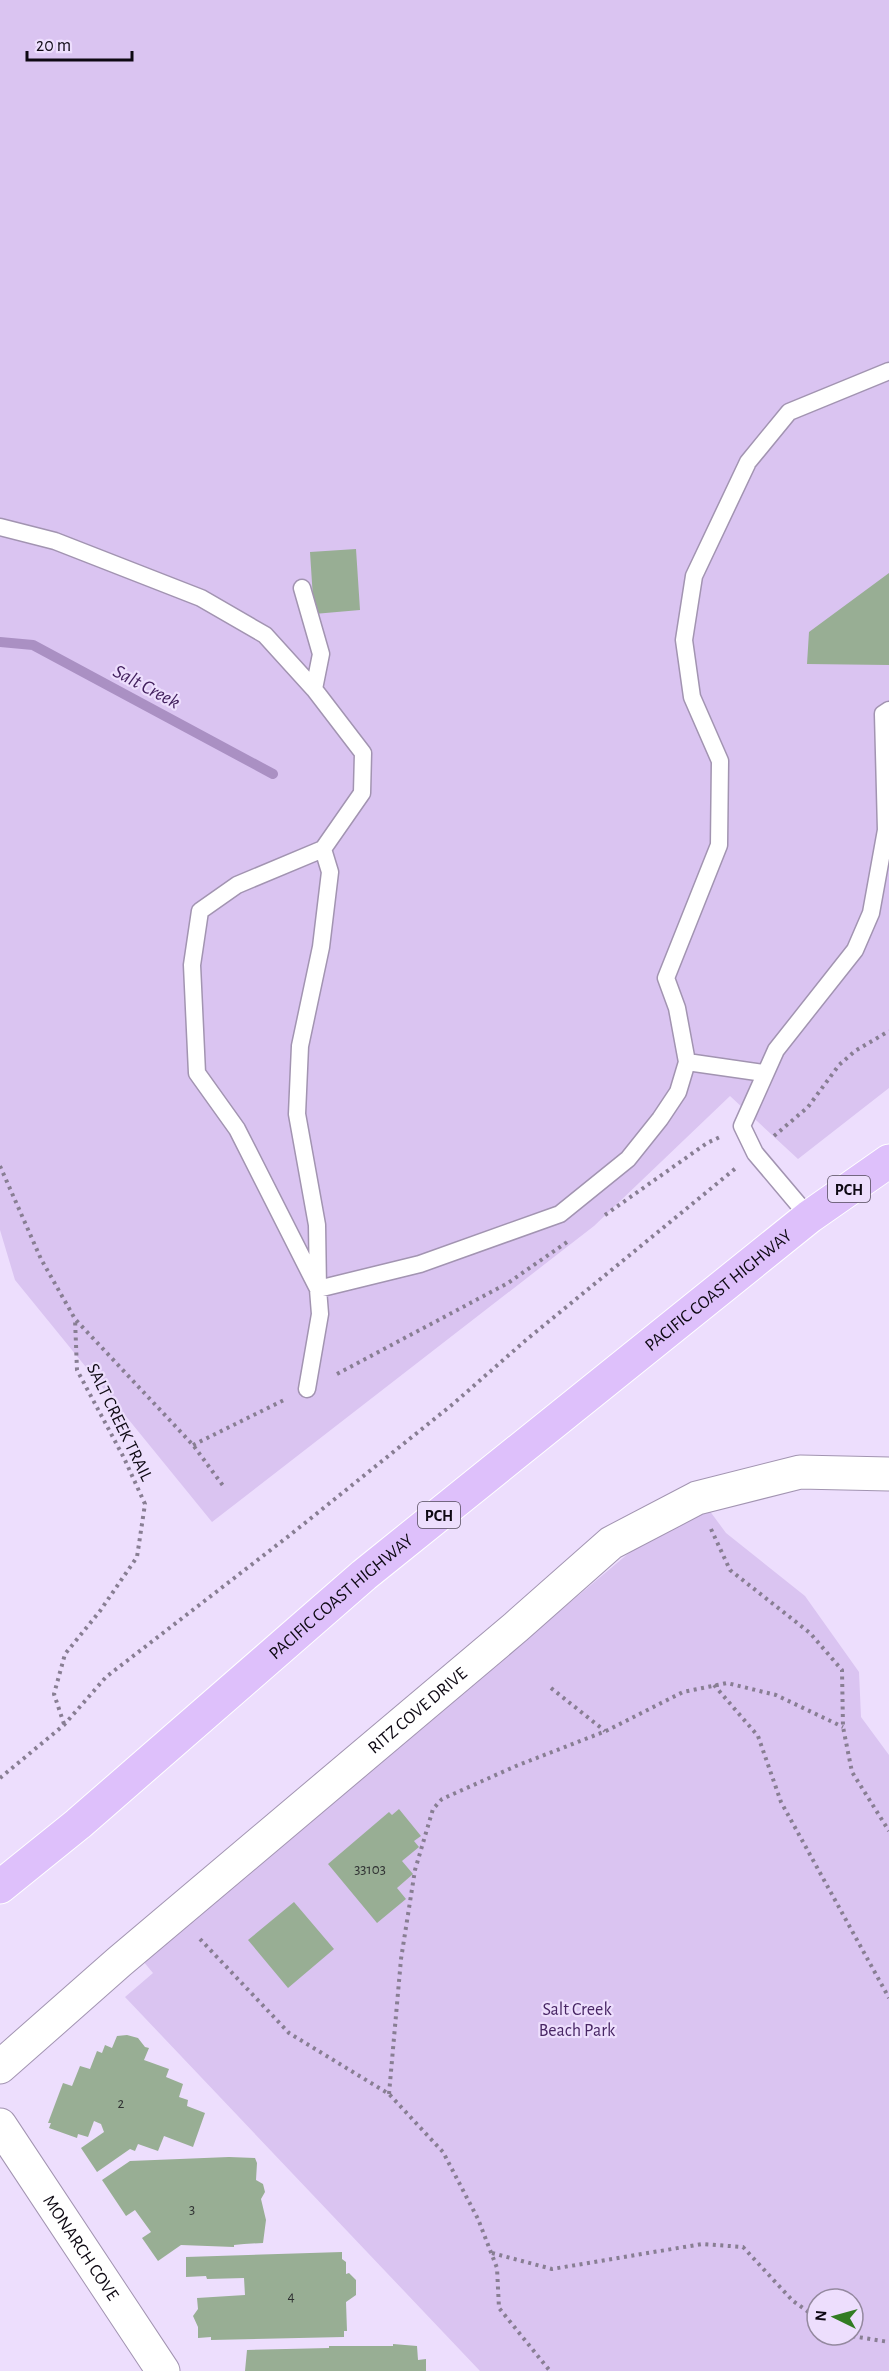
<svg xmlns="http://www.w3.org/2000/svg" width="889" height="2371" viewBox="0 0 889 2371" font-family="'Alegreya Sans',sans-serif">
  <rect width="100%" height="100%" fill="#eddefd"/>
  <path fill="#dac4f1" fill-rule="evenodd" d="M 0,0 L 889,0 L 889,1088 L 798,1159 L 730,1096 L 594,1226 L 212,1522 L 15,1280 L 0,1230 Z
    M 698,1495 L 726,1533 L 805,1596 L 859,1672 L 861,1717 L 889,1755 L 889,2371 L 480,2371 L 125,1997 L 153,1973 L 143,1961 ZM 817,2299 L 853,2299 L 853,2335 L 817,2335 Z"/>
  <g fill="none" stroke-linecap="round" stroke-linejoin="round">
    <path stroke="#aa90c3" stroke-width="10" d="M 0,642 L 33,645 L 273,774"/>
  </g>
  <path fill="#98ae94" d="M 356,549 L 360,610 L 314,614 L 310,552 Z
    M 889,573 L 889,665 L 807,664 L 809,632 Z
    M 399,1809 L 421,1836 L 414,1841 L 419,1847 L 402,1861 L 413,1874 L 397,1888 L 406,1899 L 377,1923 L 328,1864 L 389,1812 L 392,1815 Z
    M 294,1902 L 334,1949 L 288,1988 L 248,1940 Z
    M 127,2035 L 138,2038 L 145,2047 L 149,2048 L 144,2060 L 169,2069 L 166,2077 L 183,2084 L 179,2097 L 188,2100 L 187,2106 L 205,2113 L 193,2147 L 164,2136 L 158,2151 L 138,2144 L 135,2151 L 130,2149 L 97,2172 L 81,2148 L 104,2132 L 101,2124 L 94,2121 L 88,2137 L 78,2134 L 77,2138 L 49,2128 L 51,2123 L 48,2123 L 63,2083 L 72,2086 L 80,2066 L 90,2069 L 97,2051 L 102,2053 L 105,2045 L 112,2048 L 117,2036 Z
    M 229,2157 L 255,2158 L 257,2163 L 256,2180 L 263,2184 L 265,2192 L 261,2199 L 266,2220 L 263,2243 L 244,2244 L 234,2245 L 234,2247 L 181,2245 L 158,2261 L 142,2238 L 151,2232 L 135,2210 L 126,2216 L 102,2180 L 130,2161 Z
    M 342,2252 L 342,2259 L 346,2262 L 346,2274 L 349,2273 L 356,2280 L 356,2295 L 346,2302 L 347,2331 L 344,2331 L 344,2337 L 211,2340 L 211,2337 L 198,2338 L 198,2327 L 193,2316 L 198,2309 L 197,2298 L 245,2295 L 244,2278 L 207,2279 L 206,2276 L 186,2277 L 186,2257 Z
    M 393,2344 L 417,2346 L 418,2360 L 426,2359 L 426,2371 L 245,2371 L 247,2350 L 329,2348 L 329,2346 L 393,2346 Z"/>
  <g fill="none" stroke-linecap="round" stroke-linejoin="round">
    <g stroke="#a294b1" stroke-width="19">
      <path id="service" d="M 0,527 L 55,541 L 201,598 L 265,635 L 314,689 L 363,753 L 362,793 L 323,849 L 237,885 L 200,911 L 192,965 L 197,1073 L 237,1129 L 318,1289 L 320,1314 L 307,1389
        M 302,588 L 321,654 L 314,689
        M 323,849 L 330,872 L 321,947 L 300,1046 L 297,1114 L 317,1225 L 318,1289 L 420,1264 L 560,1214 L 628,1159 L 660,1119 L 678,1092 L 687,1062 L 677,1008 L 666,978 L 719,845 L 720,761 L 692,697 L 684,640 L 694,576 L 748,462 L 789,412 L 889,371
        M 687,1062 L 764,1073
        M 809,1217 L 755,1153 L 742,1126 L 776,1050 L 855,950 L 871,913 L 886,830 L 883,714 L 889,710"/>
    </g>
    <g stroke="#a294b1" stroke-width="35">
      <g id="minor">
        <path id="s1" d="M 0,2067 L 119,1962 L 516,1627 L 611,1543 L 697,1498 L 800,1472 L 889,1474"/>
        <path id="s2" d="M 0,2125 L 163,2371"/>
      </g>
    </g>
    <g stroke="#fff" stroke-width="35">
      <g id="trunk">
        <path id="s3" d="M 0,1887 L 78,1824 L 364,1575 L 809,1217 L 889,1161"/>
      </g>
    </g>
    <path stroke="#887e93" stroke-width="4" stroke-dasharray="3 4.5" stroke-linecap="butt" d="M 774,1136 L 808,1107 L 839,1065 L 855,1051 L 889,1031
      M 0,1166 L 41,1259 L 75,1319 L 193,1445 L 224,1487
      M 605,1215 L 707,1143 L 720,1137
      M 337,1374 L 508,1283 L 567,1242
      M 193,1445 L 284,1400
      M 711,1529 L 730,1570 L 810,1633 L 842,1670 L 843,1727 L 852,1772 L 889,1831
      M 714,1685 L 758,1736 L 781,1802 L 889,1998
      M 551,1688 L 605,1731
      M 64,1724 L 54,1694 L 65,1654 L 100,1611 L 137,1557 L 145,1504 L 124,1458 L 77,1370 L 75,1319
      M 0,1778 L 64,1725 L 106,1677 L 290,1535 L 453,1404 L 526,1340 L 736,1168
      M 200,1939 L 289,2033 L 389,2094 L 443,2152 L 478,2219 L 497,2268 L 499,2308 L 550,2371
      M 389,2094 L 401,1959 L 415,1870 L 433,1809 L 442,1799 L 516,1766 L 606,1731 L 683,1692 L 727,1683 L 776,1695 L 843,1727
      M 492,2253 L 552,2269 L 702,2244 L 743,2247 L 793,2301 L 817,2318
      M 845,2335 L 889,2342"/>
    <use href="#service" stroke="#fff" stroke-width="16"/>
    <use href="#minor" stroke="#fff" stroke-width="33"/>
    <use href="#trunk" stroke="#dec0fb" stroke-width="33"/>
  </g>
  <g text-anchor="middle" stroke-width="4.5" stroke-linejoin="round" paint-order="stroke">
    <g font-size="15" fill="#303233">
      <text x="370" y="1874">33103</text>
      <text x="121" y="2108">2</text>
      <text x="192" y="2214">3</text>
      <text x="291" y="2301">4</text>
    </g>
    <g fill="#eddefd" stroke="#514959" stroke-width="1.5">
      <rect x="828" y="1176" width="42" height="26" rx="4.5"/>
      <rect x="418" y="1502" width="42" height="26" rx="4.5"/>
    </g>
    <g font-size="16" font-weight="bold" fill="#0e0913">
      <text x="849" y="1195">PCH</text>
      <text x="439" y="1521">PCH</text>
    </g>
    <g font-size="18" fill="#0e0913" stroke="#eddefd">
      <text dy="6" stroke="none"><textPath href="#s3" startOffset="934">PACIFIC COAST HIGHWAY</textPath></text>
      <text transform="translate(120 1422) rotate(64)" y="6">SALT CREEK TRAIL</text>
      <text dy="6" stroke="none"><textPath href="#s3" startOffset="448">PACIFIC COAST HIGHWAY</textPath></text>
      <text dy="6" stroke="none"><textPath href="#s1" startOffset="549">RITZ COVE DRIVE</textPath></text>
      <text dy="6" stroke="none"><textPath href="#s2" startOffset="147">MONARCH COVE</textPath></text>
    </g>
    <g font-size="18" fill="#482664" stroke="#eddefd">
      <text x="577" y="2015">Salt Creek<tspan x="577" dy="21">Beach Park</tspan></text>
    </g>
    <g font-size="20" font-style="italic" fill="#42205d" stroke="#eddefd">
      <text transform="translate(147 686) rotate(28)" y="7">Salt Creek</text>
    </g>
  </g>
  <g transform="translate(835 2317) rotate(275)"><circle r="28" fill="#eddefd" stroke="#94899f" stroke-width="1.5"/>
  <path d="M0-4.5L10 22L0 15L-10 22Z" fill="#327c23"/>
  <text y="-9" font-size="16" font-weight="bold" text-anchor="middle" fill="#0e0913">N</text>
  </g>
  <path d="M27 51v9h105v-9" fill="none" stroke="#0e0913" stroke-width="3"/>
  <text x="36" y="51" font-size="18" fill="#0e0913" stroke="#eddefd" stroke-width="4.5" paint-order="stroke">20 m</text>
</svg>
